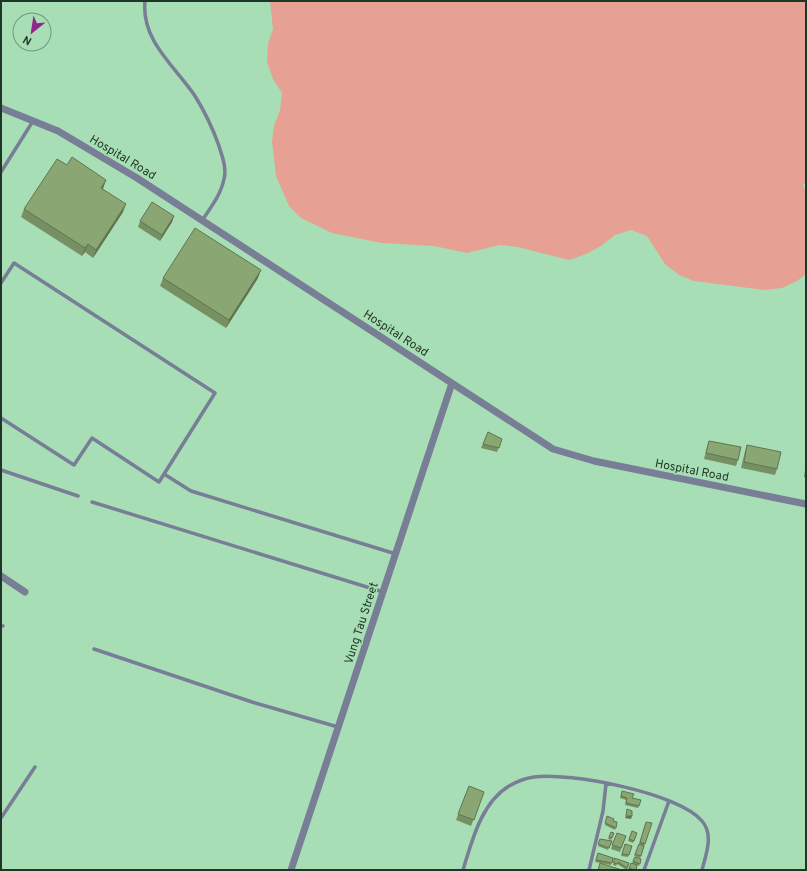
<svg xmlns="http://www.w3.org/2000/svg" width="807" height="871" viewBox="0 0 807 871" font-family="Overpass,sans-serif">
  <rect width="100%" height="100%" fill="#a8deb5"/>
  <path fill="#e6a194" d="M 270,1 L 806,1 L 806,182 L 803,185 L 806,191 L 806,274 L 797,281 L 782,288 L 764,290 L 694,281 L 679,275 L 665,264 L 647,236 L 631,230 L 615,235 L 601,246 L 586,254 L 569,260 L 518,247 L 500,245 L 467,253 L 434,246 L 382,243 L 332,233 L 301,218 L 289,206 L 276,176 L 272,142 L 274,126 L 280,110 L 282,93 L 273,79 L 267,62 L 268,44 L 273,29 Z"/>
  <g fill="none" stroke-linecap="round" stroke-linejoin="round">
    <path stroke="#777e95" stroke-width="3.5" d="M 145,1 C 141,41 175,66 195,96 C 205,112 213,129 219,146 C 222,156 227,168 224,179 C 221,194 212,206 203,219
      M 1,172 L 33,121
      M 1,283 L 14,263 L 215,393 L 159,482 L 92,438 L 74,465 L 1,418
      M 1,470 L 78,496
      M 164,474 L 191,491 L 396,554
      M 92,502 L 383,592
      M 1,625 L 3,626
      M 94,649 L 252,702 L 338,727
      M 1,818 L 35,767
      M 463,870 C 472,841 481,803 509,786 C 516,782 526,778 534,777 C 570,772 679,793 702,821 C 714,835 706,854 702,870
      M 589,870 L 603,811 L 606,784
      M 644,870 L 669,801"/>
    <path stroke="#777e95" stroke-width="7" d="M 1,108 L 58,131 L 137,178 L 553,449 L 594,461 L 806,504
      M 1,576 L 25,592
      M 291,870 L 452,383"/>
  </g>
  <path fill="#779063" d="M 67,165 L 106,180 L 103,189 L 123,212 L 93,258 L 85,252 L 82,256 L 21,217 L 24,209 Z
    M 174,216 L 172,222 L 160,241 L 138,227 L 140,221 Z
    M 163,278 L 258,278 L 226,328 L 160,286 Z
    M 488,432 L 502,439 L 497,452 L 481,448 Z
    M 709,441 L 738,460 L 736,466 L 704,459 L 707,447 Z
    M 747,445 L 777,469 L 775,475 L 741,468 L 745,451 Z
    M 806,463 L 806,477 L 804,477 Z
    M 469,786 L 484,792 L 471,826 L 456,820 Z
    M 622,791 L 632,798 L 641,800 L 638,808 L 625,805 L 626,800 L 620,798 Z
    M 607,816 L 613,821 L 617,822 L 615,830 L 605,825 Z
    M 646,822 L 645,844 L 640,858 L 634,856 L 639,844 Z
    M 632,831 L 637,833 L 633,843 L 628,841 Z
    M 611,832 L 614,833 L 611,840 L 608,839 Z
    M 617,833 L 626,836 L 620,852 L 611,849 Z
    M 600,839 L 612,841 L 608,850 L 598,846 Z
    M 625,844 L 632,846 L 628,857 L 621,856 Z
    M 598,853 L 613,858 L 611,865 L 595,862 Z
    M 635,857 L 641,859 L 639,866 L 637,865 L 636,870 L 628,870 L 631,863 L 634,864 L 632,863 Z
    M 614,858 L 629,863 L 627,870 L 617,864 L 616,866 L 613,865 Z"/>
  <path fill="#617550" d="M 106,180 L 103,188 L 98,196 L 101,188 Z
    M 126,204 L 123,212 L 93,258 L 96,250 Z
    M 174,216 L 172,222 L 160,241 L 162,235 Z
    M 88,244 L 85,252 L 82,256 L 85,248 Z
    M 261,270 L 258,278 L 226,328 L 229,320 Z
    M 626,816 L 632,816 L 631,819 L 625,818 Z"/>
  <path fill="#8aa773" stroke="#617550" d="M 72,157 L 106,180 L 101,188 L 126,204 L 96,250 L 88,244 L 85,248 L 24,209 L 57,159 L 67,165 Z
    M 152,202 L 174,216 L 162,235 L 140,221 Z
    M 195,228 L 261,270 L 229,320 L 163,278 Z
    M 488,432 L 502,439 L 499,448 L 483,444 Z
    M 709,441 L 741,447 L 738,460 L 706,453 Z
    M 747,445 L 781,452 L 777,469 L 744,462 Z
    M 469,786 L 484,792 L 474,820 L 458,814 Z
    M 622,791 L 634,794 L 632,798 L 641,800 L 639,806 L 626,803 L 627,798 L 621,796 Z
    M 627,809 L 632,811 L 632,816 L 626,816 Z
    M 607,816 L 614,819 L 613,821 L 617,822 L 616,828 L 605,823 Z
    M 646,822 L 652,823 L 645,844 L 640,842 Z
    M 632,831 L 637,833 L 634,841 L 629,839 Z
    M 611,832 L 614,833 L 612,838 L 609,837 Z
    M 617,833 L 626,836 L 621,848 L 612,845 Z
    M 600,839 L 612,841 L 609,848 L 598,844 Z
    M 625,844 L 632,846 L 629,855 L 622,854 Z
    M 639,844 L 644,846 L 641,856 L 635,854 Z
    M 598,853 L 613,858 L 612,863 L 596,860 Z
    M 635,857 L 641,859 L 640,864 L 633,861 Z
    M 614,858 L 629,863 L 627,868 L 618,862 L 617,864 L 614,863 Z
    M 600,863 L 622,870 L 598,870 Z
    M 631,863 L 637,865 L 636,870 L 629,868 Z"/>
  <g text-anchor="middle" stroke-width="3" stroke-linejoin="round" paint-order="stroke">
    <g font-size="12" fill="#1f3525" stroke="#a8deb5">
      <text transform="translate(123 157) rotate(31)" y="4">Hospital Road</text>
      <text transform="translate(396 333) rotate(33)" y="4">Hospital Road</text>
      <text transform="translate(692 470) rotate(11)" y="4">Hospital Road</text>
      <text transform="translate(361 623) rotate(-72)" y="4">Vung Tau Street</text>
    </g>
  </g>
  <rect width="807" height="871" fill="none" stroke="#1f3525" stroke-width="4"/>
  <g transform="translate(32 32) rotate(210)"><circle r="19" fill="#a8deb5" stroke="#719a7b"/>
  <path d="M0-3L7 15L0 10L-7 15Z" fill="#932789"/>
  <text y="-6" font-size="11" font-weight="bold" text-anchor="middle" fill="#1f3525">N</text>
  </g>
</svg>
